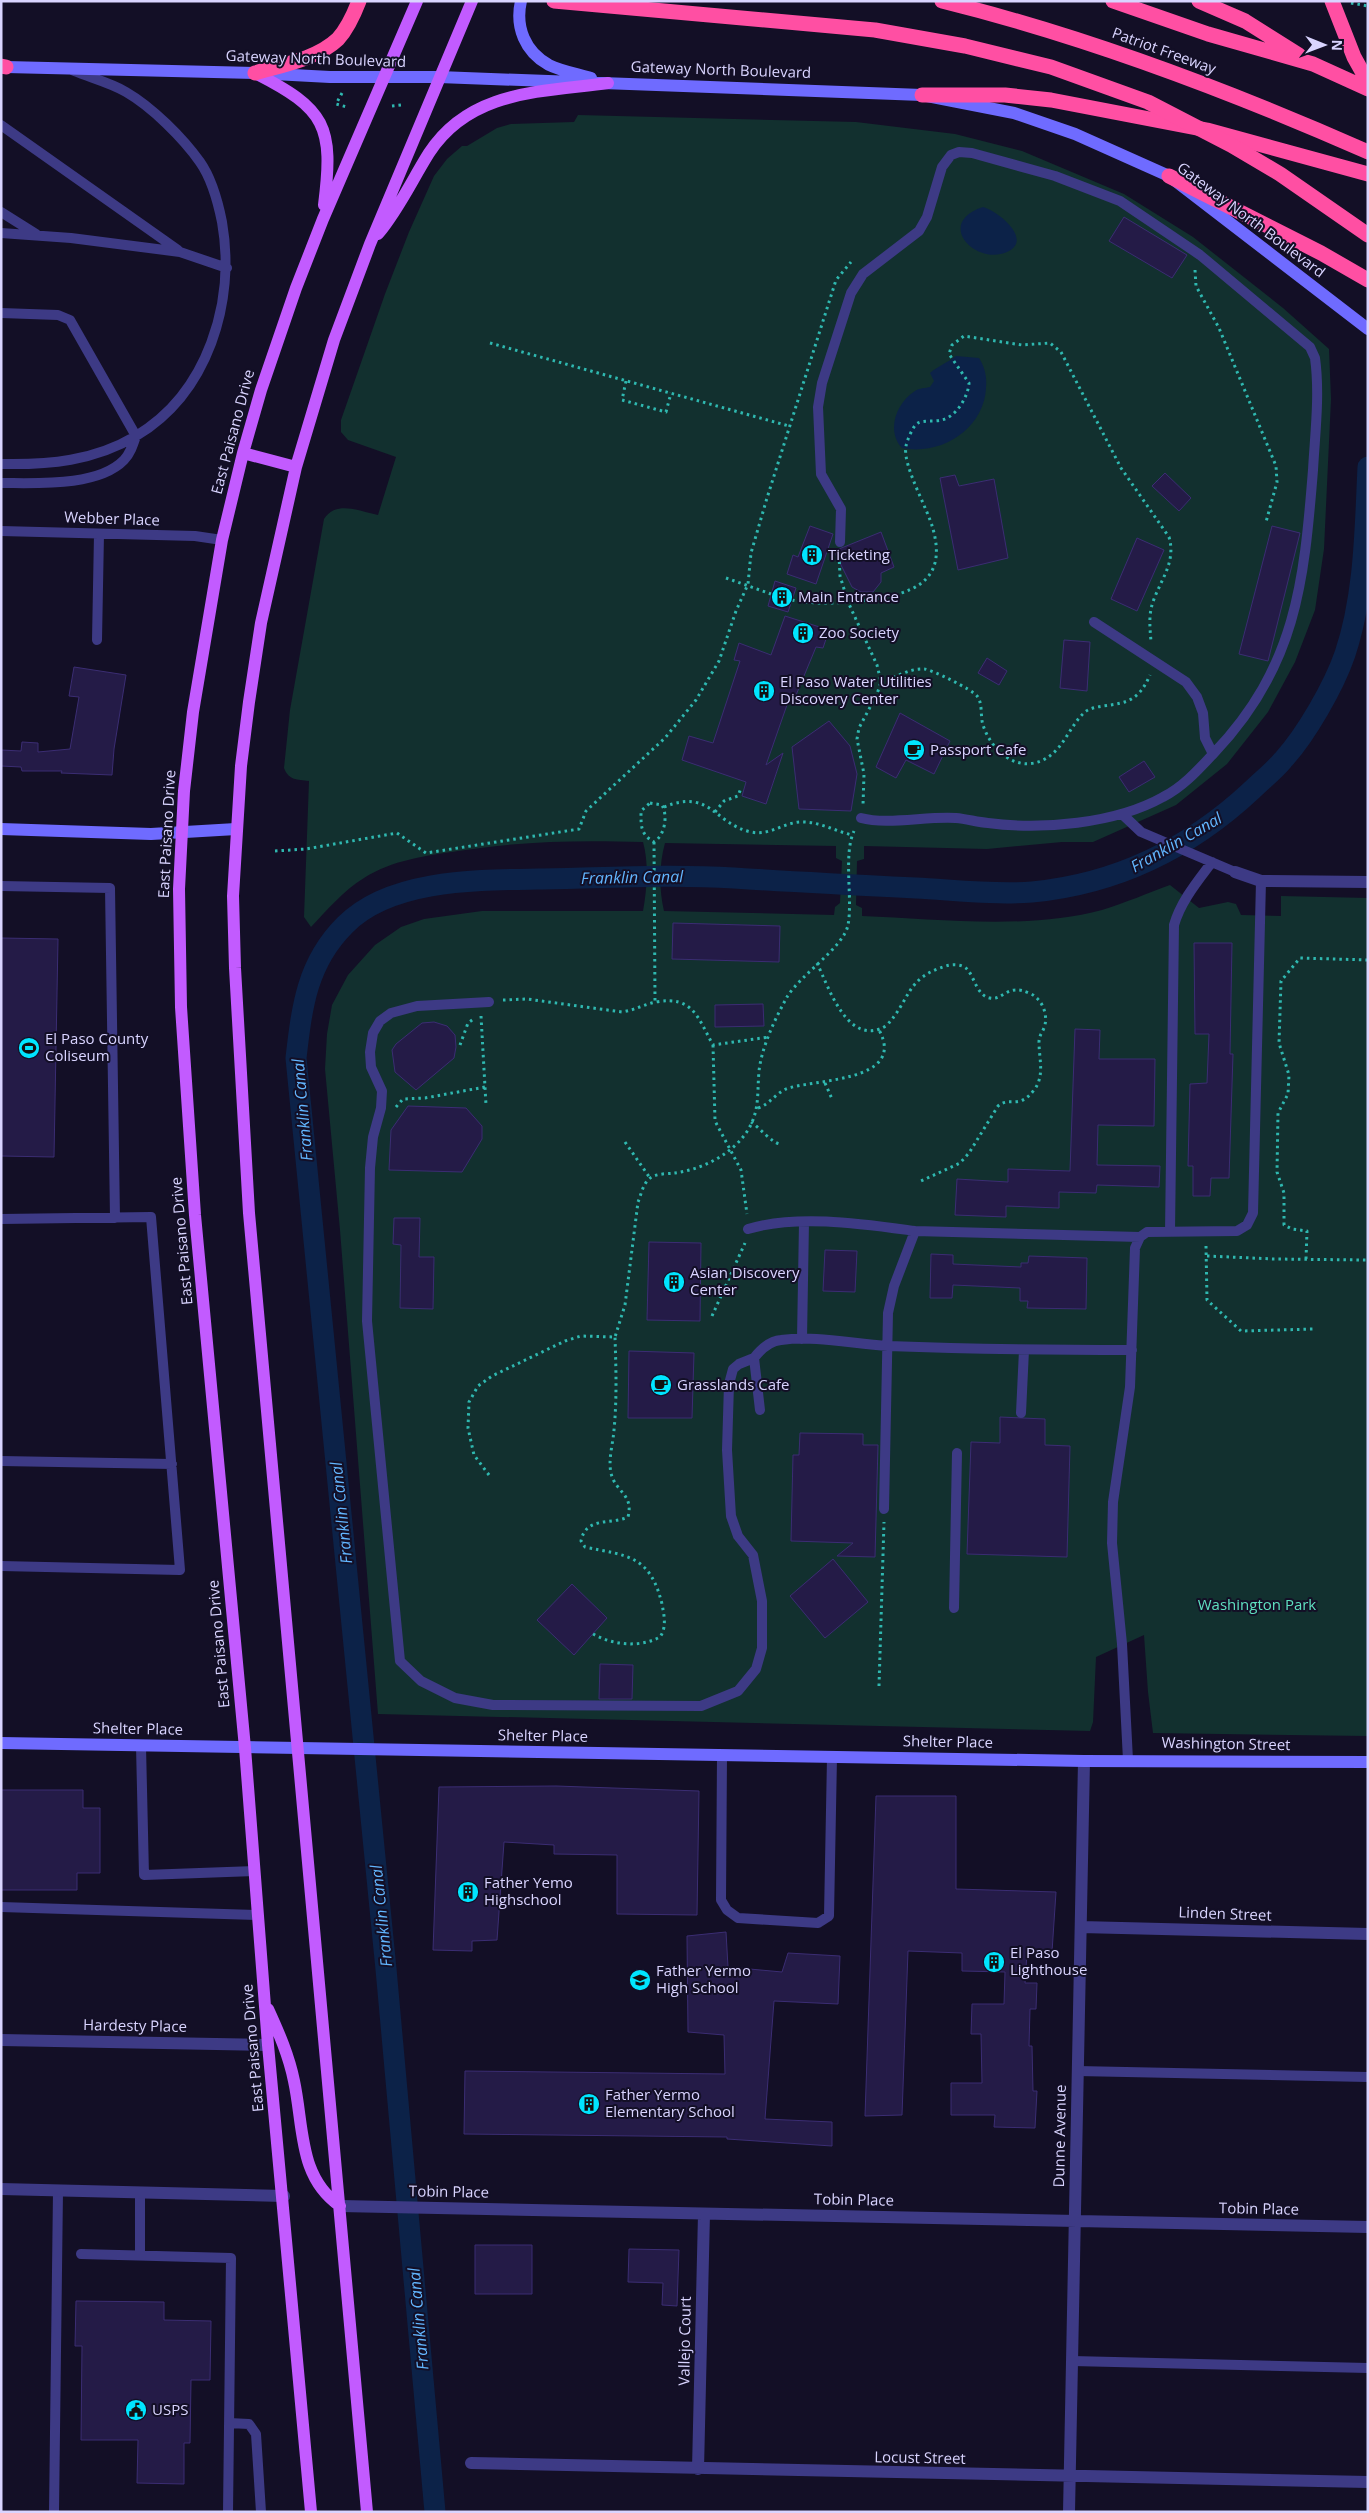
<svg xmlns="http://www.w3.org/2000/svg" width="1369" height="2513" viewBox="0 0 1369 2513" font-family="'Open Sans',sans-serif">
  <rect width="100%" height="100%" fill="#130f26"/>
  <path fill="#12302f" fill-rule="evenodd" d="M 578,115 L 856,122 L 955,134 L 1022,151 L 1124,194 L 1193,237 L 1283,308 L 1329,349 L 1331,399 L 1324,549 L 1315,610 L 1295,662 L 1268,712 L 1227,764 L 1176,805 L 1093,842 L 1062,842 L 987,849 L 864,846 L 864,859 L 857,861 L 856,905 L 862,908 L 862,916 C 937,919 1029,930 1102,910 C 1125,903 1148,893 1170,885 L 1199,908 L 1228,902 L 1236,904 L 1241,915 L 1281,916 L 1281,896 L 1368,898 L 1368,1736 L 1153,1733 L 1148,1692 L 1144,1635 L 1096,1657 L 1093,1722 L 1090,1731 L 378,1714 L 340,1230 L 325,1069 L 327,1034 L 332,1005 L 348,975 L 375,945 L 401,927 L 424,919 L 482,911 L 643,911 C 647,890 649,863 643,842 C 577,840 523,841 458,851 C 425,856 392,860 364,878 C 343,891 328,909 311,927 L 304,917 L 309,781 C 297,779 289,781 284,768 L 290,710 L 324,519 C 336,500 359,511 378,515 L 396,457 L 348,440 L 341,432 L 341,420 L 385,294 L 409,232 L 434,176 L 447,159 L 462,146 L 467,146 L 497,128 L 511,124 L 574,122 ZM 665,843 L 836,846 L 836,858 L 842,861 L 840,903 L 835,907 L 834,915 L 664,911 C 659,890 659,864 665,843 Z"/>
  <path fill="#0c2248" d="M 983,207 C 998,211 1034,240 1007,252 C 976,266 934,223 983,207 Z
    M 956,356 L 979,358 C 985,368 987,376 986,388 C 984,429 941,456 902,448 C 886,431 896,403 915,391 C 919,388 926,388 930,387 L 934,381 L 930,373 C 938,366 947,363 956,356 Z"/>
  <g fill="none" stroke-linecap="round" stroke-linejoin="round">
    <path stroke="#0c2248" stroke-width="21" d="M 435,2512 L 386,1969 L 296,1058 C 302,1006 307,963 345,925 C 390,879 478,880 538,879 C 603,878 669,874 734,878 C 795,882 855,885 916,888 C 954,890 994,895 1032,892 C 1116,884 1190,848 1252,790 C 1262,780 1274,771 1283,760 C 1306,735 1334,686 1345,654 C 1365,594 1365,528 1368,467"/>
  </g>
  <path fill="#241b47" stroke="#3b2d73" d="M 1124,217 L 1187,255 L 1172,278 L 1109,241 Z
    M 1165,473 L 1191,498 L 1179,511 L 1152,486 Z
    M 955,475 L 959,486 L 994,479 L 1008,558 L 958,570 L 940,478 Z
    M 810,526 L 833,534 L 816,584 L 787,574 L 793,555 L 798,557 Z
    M 1272,526 L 1300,533 L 1268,661 L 1239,654 Z
    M 881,532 L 894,567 L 881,573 L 881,582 L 873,592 L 861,592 L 852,587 L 834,551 Z
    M 1137,538 L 1164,550 L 1137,611 L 1111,599 Z
    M 775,581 L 796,588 L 788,612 L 768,606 Z
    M 785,616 L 829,630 L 823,648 L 816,647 L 794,700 L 788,702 L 766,765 L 783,753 L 766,804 L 742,796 L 746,782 L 682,760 L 689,736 L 713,743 L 740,661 L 734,660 L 739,643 L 771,655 Z
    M 1064,640 L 1090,642 L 1087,691 L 1060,688 Z
    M 987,658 L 1007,671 L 999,685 L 978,673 Z
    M 74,667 L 126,675 L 114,749 L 112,775 L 61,773 L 62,771 L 22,771 L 21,767 L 1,766 L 1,750 L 21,751 L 22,742 L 38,743 L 38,752 L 70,749 L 79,697 L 69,696 Z
    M 900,713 L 950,741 L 934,774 L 906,760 L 896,778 L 876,767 Z
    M 829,721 L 850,746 L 857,774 L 851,811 L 799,809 L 792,747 Z
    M 1144,761 L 1155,777 L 1129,792 L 1119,777 Z
    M 673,923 L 780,926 L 779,962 L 672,959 Z
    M 1,938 L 58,939 L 54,1157 L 1,1156 Z
    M 1194,943 L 1232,943 L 1230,1054 L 1233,1054 L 1229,1178 L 1211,1178 L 1210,1196 L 1193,1196 L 1193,1166 L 1188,1166 L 1190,1084 L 1207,1083 L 1209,1034 L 1195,1034 Z
    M 763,1004 L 764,1026 L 715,1027 L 715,1005 Z
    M 434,1022 L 447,1026 L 455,1035 L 456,1047 L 454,1058 L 416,1090 L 395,1072 L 392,1050 L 396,1044 L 422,1023 Z
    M 1075,1029 L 1100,1030 L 1099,1059 L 1155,1059 L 1154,1126 L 1098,1125 L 1097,1165 L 1160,1166 L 1159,1187 L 1097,1185 L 1096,1193 L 1059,1192 L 1059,1208 L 1006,1206 L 1006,1217 L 955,1215 L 957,1179 L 1008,1182 L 1008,1169 L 1070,1171 Z
    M 408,1106 L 466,1108 L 482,1126 L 482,1139 L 462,1172 L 389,1170 L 391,1130 Z
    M 394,1218 L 420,1218 L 419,1257 L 434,1257 L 433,1309 L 400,1308 L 401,1245 L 393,1244 Z
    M 649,1242 L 701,1243 L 700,1321 L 647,1320 Z
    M 825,1250 L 857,1251 L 855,1292 L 823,1291 Z
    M 931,1254 L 953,1255 L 953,1264 L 1021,1267 L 1021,1263 L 1028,1263 L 1029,1256 L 1087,1258 L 1086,1309 L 1027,1308 L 1028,1301 L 1020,1301 L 1020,1288 L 953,1285 L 952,1298 L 930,1298 Z
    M 629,1351 L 694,1353 L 692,1418 L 628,1418 Z
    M 1000,1417 L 1045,1419 L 1045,1445 L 1070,1446 L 1067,1557 L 967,1554 L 971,1442 L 1000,1443 Z
    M 800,1433 L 863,1434 L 863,1445 L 878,1445 L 875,1557 L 837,1556 L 853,1543 L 791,1541 L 793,1455 L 799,1455 Z
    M 833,1559 L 868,1602 L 825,1638 L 790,1596 Z
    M 572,1584 L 607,1618 L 574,1655 L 537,1620 Z
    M 600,1664 L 633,1665 L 632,1699 L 599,1699 Z
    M 556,1786 L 699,1791 L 697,1915 L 617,1914 L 617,1855 L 554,1854 L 554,1845 L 504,1842 L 497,1940 L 472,1941 L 472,1951 L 433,1950 L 439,1787 Z
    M 1,1790 L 83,1790 L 83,1808 L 100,1808 L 100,1873 L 77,1873 L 77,1890 L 1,1890 Z
    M 876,1796 L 956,1796 L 956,1889 L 1056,1892 L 1052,1952 L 1027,1953 L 1025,1983 L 1037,1983 L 1036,2009 L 1030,2009 L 1029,2046 L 1032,2046 L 1033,2091 L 1037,2091 L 1035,2128 L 994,2127 L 995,2115 L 951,2115 L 951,2083 L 982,2083 L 981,2034 L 971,2034 L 972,2004 L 1004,2004 L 1005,1972 L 962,1971 L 962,1953 L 908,1951 L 902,2115 L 865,2116 Z
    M 726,1932 L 728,1967 L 782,1972 L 788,1953 L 840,1956 L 838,2004 L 774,2001 L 765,2119 L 832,2122 L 832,2146 L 727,2139 L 727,2137 L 464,2134 L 465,2071 L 725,2074 L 724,2035 L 688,2032 L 687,1936 Z
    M 475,2245 L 532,2245 L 532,2294 L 475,2294 Z
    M 629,2249 L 679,2250 L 677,2306 L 662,2305 L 663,2283 L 628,2282 Z
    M 76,2301 L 164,2302 L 164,2320 L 211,2321 L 210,2380 L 191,2380 L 190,2443 L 184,2443 L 184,2484 L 137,2483 L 138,2440 L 81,2440 L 82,2346 L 75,2346 Z"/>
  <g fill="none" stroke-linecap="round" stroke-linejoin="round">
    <path stroke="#2fb8b0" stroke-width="3" stroke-dasharray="2.5 4" stroke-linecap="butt" d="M 1351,3 L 1368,6
      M 342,93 L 336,104 L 347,107
      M 392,106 L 401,105
      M 1195,270 L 1196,286 L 1219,328 L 1276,466 L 1277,482 L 1266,522
      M 490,343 L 789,426
      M 626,381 L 622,400 L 666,412 L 671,393
      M 839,555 L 840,576 L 848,602 L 877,665 L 881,682 L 877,694 L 859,728 L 857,739 L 864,774 L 863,805
      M 726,578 L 771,594
      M 792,600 C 817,605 842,603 867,600 C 911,594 948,583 933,529 C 928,509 902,465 906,446 C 907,441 913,425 918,423 C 924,420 934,422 941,420 C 955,418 968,398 969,383 L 949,354 L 952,345 L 964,336 L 1022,345 L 1050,343 L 1061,352 L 1121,468 L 1169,537 C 1176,561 1162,578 1154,599 C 1148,614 1150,627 1151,642
      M 881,682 C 895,678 909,668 924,669 C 931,669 973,690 977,696 C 983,703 980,716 983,725 C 991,750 1016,773 1043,760 C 1064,750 1069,726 1085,712 C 1090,708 1097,707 1103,706 C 1128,703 1139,700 1150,675
      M 650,803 L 662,805 C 668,816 665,835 654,842 C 640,834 641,825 641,811 Z
      M 664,807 C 711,788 714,824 751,832 C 769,836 783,823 800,822 C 818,821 835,831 852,835
      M 715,812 L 724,801 L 738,796 L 741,788
      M 654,842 L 655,1002
      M 275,851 L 306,849 L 397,833 L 426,853 L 579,829 L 586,811 L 665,738 L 696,700 L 719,661 L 736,611 L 748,584 L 751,553 L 767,498 L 836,280 L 851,262
      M 817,963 C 829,988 848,1048 886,1026 C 911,1000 905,978 946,966 C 952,964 962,964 967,969 C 975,978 977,996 990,998 C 1003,1001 1007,983 1029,993 C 1042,998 1049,1015 1044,1028 C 1042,1033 1039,1036 1039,1042 C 1039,1059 1045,1076 1034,1090 C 1019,1110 1010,1096 998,1106 L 969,1153 L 960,1163 L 921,1181
      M 503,1000 L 527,999 L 622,1012 C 635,1010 645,1004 656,1002 C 693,995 698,1018 713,1045 L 769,1037
      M 481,1016 L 486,1105
      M 460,1045 L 468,1023 L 475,1018
      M 713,1045 L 715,1121 L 741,1170 L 747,1214
      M 825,1083 L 832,1099
      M 396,1107 L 403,1099 L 425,1098 L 485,1087
      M 758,1108 C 770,1104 775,1094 786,1089 C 811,1079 908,1083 879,1030
      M 751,1122 C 760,1128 772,1143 780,1144
      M 625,1142 L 650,1178
      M 1206,1246 L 1207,1300 L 1241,1331 L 1313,1329
      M 1207,1256 L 1274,1259 L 1368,1260
      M 1306,1259 L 1307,1231 L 1292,1229 L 1284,1225 L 1284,1193 L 1277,1172 L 1278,1113 L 1288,1094 L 1289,1075 L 1279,1043 L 1281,981 L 1300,958 L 1368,960
      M 712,1316 L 745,1243
      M 489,1475 L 474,1455 L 468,1428 L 469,1402 L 478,1386 L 492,1376 L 565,1341 L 581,1336 L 615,1337 L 625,1305 L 638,1202 C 641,1195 643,1184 649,1179 C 656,1173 667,1174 675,1173 C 703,1169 733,1154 748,1130 C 760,1110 757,1093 759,1071 C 762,1046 775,1019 787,997 C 800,975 844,947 848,925 C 853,899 843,855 854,831
      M 593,1634 C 613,1645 639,1648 660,1637 C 667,1627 664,1615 662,1604 C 650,1555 628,1556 585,1547 L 581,1541 C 586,1516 611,1525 628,1517 C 634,1494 615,1492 611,1473 C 608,1459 613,1444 614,1430 C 617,1399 616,1368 615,1337
      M 879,1686 L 884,1522"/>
    <path stroke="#3d3a85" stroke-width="10" d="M 1,125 L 178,250
      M 1,212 L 36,234
      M 1,233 L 71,238 L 180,252 L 227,268
      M 1,313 L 58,315 L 70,320 L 136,436 C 133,445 130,454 124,460 C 98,487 36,483 1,483
      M 1,464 C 49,465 94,461 136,436 C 208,393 236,302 222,222 C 218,202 212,179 200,162 C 183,138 152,107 126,92 C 111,83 91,78 74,71
      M 1,531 L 195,536 L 222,540
      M 840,542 L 841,509 L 821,474 L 818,407 L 822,383 L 851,293 L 863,274 L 919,231 L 927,217 L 942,167 L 951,155 L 959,152 L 972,153 L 1055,176 L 1120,201 L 1200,255 L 1310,347 L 1315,358 C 1320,394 1315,434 1313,470 C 1304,583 1296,667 1214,753 C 1199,769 1183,787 1163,797 C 1115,824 1041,830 988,823 C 977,822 967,819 956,818 C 927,816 887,825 861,818
      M 1094,622 L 1186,682 L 1197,697 L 1203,713 L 1205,738 L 1213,754
      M 97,640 L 99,534
      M 1122,814 L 1141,832 L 1235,872
      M 1,886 L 110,888 L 115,1218
      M 489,1002 L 417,1006 L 391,1013 L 380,1021 L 373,1033 L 370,1052 L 371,1067 L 382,1091 L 381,1108 L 373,1137 L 370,1168 L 367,1321 L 400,1661 L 421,1681 L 455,1698 L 493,1705 L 701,1706 L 738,1691 L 756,1669 L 762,1648 L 762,1601 L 753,1555 L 738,1536 L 731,1516 L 727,1450 L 729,1384 L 733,1369 L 739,1364 L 754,1358
      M 1,1219 L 151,1217 L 180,1570 L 1,1566
      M 748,1229 C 798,1214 863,1224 915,1231 L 1140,1237
      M 1170,1232 L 1174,925 C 1181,901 1197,882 1212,862
      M 802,1339 L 804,1222
      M 760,1410 L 754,1358 C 761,1349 769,1341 781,1340 C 816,1335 853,1344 888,1346 C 969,1349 1050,1350 1132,1350
      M 1021,1413 L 1024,1350
      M 1,1461 L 172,1464
      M 884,1509 L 888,1313 L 894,1286 L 915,1231
      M 954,1608 L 957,1453
      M 141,1746 L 144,1875 L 255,1871
      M 722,1755 L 721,1900 L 727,1910 L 738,1918 L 818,1923 L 829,1916 L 832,1757
      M 1128,1760 L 1122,1644 L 1112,1543 L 1113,1502 L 1130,1387 L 1135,1248 L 1140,1237 L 1147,1232 L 1237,1231 L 1247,1225 L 1253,1213 L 1261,881
      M 1,1907 L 258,1915
      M 1077,2071 L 1368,2077
      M 81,2254 L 231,2258 L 228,2512
      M 140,2255 L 140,2193
      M 1072,2361 L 1368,2368
      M 229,2423 L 249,2424 L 256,2434 L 261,2512
      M 54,2512 L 58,2191"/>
    <path stroke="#3d3a85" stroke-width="12" d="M 1235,872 L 1261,881 L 1368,882
      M 1081,1927 L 1368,1934
      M 1,2040 L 268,2045
      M 1,2189 L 284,2196
      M 340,2206 L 1368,2227
      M 471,2463 L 1368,2482
      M 698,2469 L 704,2214
      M 1069,2512 L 1084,1761"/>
    <path stroke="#6f6bff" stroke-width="12" d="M 521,1 C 515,27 525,52 549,65 C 561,71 578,74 591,78
      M 6,67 L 255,73 L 330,77 L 439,77 L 922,95 L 1014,113 L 1075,134 L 1169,176 L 1368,329
      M 1,829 L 151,834 L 236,829
      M 1,1743 L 1084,1761 L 1368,1762"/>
    <path stroke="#c25bff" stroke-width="12" d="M 255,73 C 326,109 334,126 324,205
      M 378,234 C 399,209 412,180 429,153 C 470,90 541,92 608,83
      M 243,453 L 296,467
      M 268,2009 C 279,2033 289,2056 294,2081 C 304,2127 298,2177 340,2206
      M 311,2512 L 268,2045 L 245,1748 L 195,1215 L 181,1007 L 179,889 L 184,791 L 193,712 L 222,540 L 243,453 L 261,390 L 296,288 L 323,219 L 417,1
      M 367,2512 L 249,1213 L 235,968 L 233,896 L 241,766 L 249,702 L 261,623 L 296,467 L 334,340 L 370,244 L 472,1"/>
    <path stroke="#ff4fa3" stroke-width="15" d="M 942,1 C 1088,37 1230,91 1368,152
      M 1113,1 L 1208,34 L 1313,64 L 1368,89
      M 1199,1 L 1245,21 L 1299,55
      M 1332,1 L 1354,57 L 1368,82
      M 1,66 L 6,67
      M 255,73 C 282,65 317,59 338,39 C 347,29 354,14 359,1
      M 922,95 L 1005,95 L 1051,100 L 1207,130 L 1368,174
      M 1169,176 L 1321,253 L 1368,280"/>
    <path stroke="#ff4fa3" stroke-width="15" d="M 554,1 L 875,30 L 965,46 L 1051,67 L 1148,102 L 1231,145 L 1280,174 L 1368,235"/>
  </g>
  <defs>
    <g id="building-disc" transform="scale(1.125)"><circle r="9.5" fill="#00e5ff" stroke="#130f26"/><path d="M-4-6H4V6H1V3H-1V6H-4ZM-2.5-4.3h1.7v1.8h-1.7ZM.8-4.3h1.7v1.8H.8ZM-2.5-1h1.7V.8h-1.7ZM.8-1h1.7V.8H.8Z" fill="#111"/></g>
    <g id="cafe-disc" transform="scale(1.125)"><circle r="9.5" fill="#00e5ff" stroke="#130f26"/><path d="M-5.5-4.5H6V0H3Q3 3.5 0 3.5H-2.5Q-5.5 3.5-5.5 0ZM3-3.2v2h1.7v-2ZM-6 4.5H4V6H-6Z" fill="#111"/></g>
    <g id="stadium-disc" transform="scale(1.125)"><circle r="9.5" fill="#00e5ff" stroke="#130f26"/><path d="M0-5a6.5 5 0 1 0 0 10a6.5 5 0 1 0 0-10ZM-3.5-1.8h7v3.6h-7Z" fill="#111"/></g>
    <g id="school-disc" transform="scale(1.125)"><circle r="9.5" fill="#00e5ff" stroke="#130f26"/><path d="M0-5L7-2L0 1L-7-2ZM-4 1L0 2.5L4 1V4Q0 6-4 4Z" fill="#111"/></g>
    <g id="civic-disc" transform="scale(1.125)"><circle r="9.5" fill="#00e5ff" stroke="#130f26"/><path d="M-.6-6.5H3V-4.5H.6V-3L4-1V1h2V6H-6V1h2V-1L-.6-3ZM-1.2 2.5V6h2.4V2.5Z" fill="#111"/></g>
  </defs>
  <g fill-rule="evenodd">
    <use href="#building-disc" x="812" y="555"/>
    <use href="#building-disc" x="782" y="597"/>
    <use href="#building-disc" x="803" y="633"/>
    <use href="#building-disc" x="764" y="691"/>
    <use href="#cafe-disc" x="914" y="750"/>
    <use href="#stadium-disc" x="29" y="1048"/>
    <use href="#building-disc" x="674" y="1282"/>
    <use href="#cafe-disc" x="661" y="1385"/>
    <use href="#building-disc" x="468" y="1892"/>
    <use href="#building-disc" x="994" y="1962"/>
    <use href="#school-disc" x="640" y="1980"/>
    <use href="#building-disc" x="589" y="2104"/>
    <use href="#civic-disc" x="136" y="2410"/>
  </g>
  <g text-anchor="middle" stroke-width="4" stroke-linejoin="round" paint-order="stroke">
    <g font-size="15" fill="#d9d4ff" stroke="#130f26">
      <text transform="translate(1164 51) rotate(20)" y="5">Patriot Freeway</text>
      <text transform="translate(316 59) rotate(2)" y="5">Gateway North Boulevard</text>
      <text transform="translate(721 70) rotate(2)" y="5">Gateway North Boulevard</text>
      <text transform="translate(1251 220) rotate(37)" y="5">Gateway North Boulevard</text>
      <text transform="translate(233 432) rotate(-75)" y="5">East Paisano Drive</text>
      <text transform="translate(112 519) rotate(2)" y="5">Webber Place</text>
      <text transform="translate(167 834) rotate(-87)" y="5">East Paisano Drive</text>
      <text transform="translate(182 1241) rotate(-95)" y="5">East Paisano Drive</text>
      <text transform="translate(219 1644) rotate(-95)" y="5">East Paisano Drive</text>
      <text transform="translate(138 1729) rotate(1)" y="5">Shelter Place</text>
      <text transform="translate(543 1736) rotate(1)" y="5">Shelter Place</text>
      <text transform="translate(948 1742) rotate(1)" y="5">Shelter Place</text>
      <text transform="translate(1226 1744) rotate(1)" y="5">Washington Street</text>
      <text transform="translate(1225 1914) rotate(2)" y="5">Linden Street</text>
      <text transform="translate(135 2026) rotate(1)" y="5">Hardesty Place</text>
      <text transform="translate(253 2048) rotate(-95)" y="5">East Paisano Drive</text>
      <text transform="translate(1060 2136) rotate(-89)" y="5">Dunne Avenue</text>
      <text transform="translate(449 2192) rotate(1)" y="5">Tobin Place</text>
      <text transform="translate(854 2200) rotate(1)" y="5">Tobin Place</text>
      <text transform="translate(1259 2209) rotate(1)" y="5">Tobin Place</text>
      <text transform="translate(685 2341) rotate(-89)" y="5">Vallejo Court</text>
      <text transform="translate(920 2458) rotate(1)" y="5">Locust Street</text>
    </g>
    <g font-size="15" fill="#d9d4ff" stroke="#130f26" text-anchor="start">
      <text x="828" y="560">Ticketing</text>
      <text x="798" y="602">Main Entrance</text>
      <text x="819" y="638">Zoo Society</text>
      <text x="780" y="687">El Paso Water Utilities<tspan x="780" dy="17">Discovery Center</tspan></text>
      <text x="930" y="755">Passport Cafe</text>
      <text x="45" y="1044">El Paso County<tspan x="45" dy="17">Coliseum</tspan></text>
      <text x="690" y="1278">Asian Discovery<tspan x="690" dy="17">Center</tspan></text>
      <text x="677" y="1390">Grasslands Cafe</text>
      <text x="484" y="1888">Father Yemo<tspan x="484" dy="17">Highschool</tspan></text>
      <text x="1010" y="1958">El Paso<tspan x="1010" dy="17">Lighthouse</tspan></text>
      <text x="656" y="1976">Father Yermo<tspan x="656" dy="17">High School</tspan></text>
      <text x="605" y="2100">Father Yermo<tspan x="605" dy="17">Elementary School</tspan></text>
      <text x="152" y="2415">USPS</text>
    </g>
    <g font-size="15" fill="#5fe0c0" stroke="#130f26">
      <text x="1257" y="1610">Washington Park</text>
    </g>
    <g font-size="16" font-style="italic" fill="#62b6ff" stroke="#130f26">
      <text transform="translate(1176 842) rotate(-30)" y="6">Franklin Canal</text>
      <text transform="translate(632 877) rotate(-1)" y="6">Franklin Canal</text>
      <text transform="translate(302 1110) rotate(-95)" y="6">Franklin Canal</text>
      <text transform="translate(341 1513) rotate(-96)" y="6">Franklin Canal</text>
      <text transform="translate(381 1916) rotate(-96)" y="6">Franklin Canal</text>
      <text transform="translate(418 2319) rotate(-95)" y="6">Franklin Canal</text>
    </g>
  </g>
  <rect width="1369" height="2513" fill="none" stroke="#d9d4ff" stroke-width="5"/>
  <g transform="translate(1324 45) rotate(91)" stroke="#130f26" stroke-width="4" paint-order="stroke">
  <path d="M0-4L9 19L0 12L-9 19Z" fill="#d9d4ff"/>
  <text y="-8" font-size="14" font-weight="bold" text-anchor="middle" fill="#d9d4ff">N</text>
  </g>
</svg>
